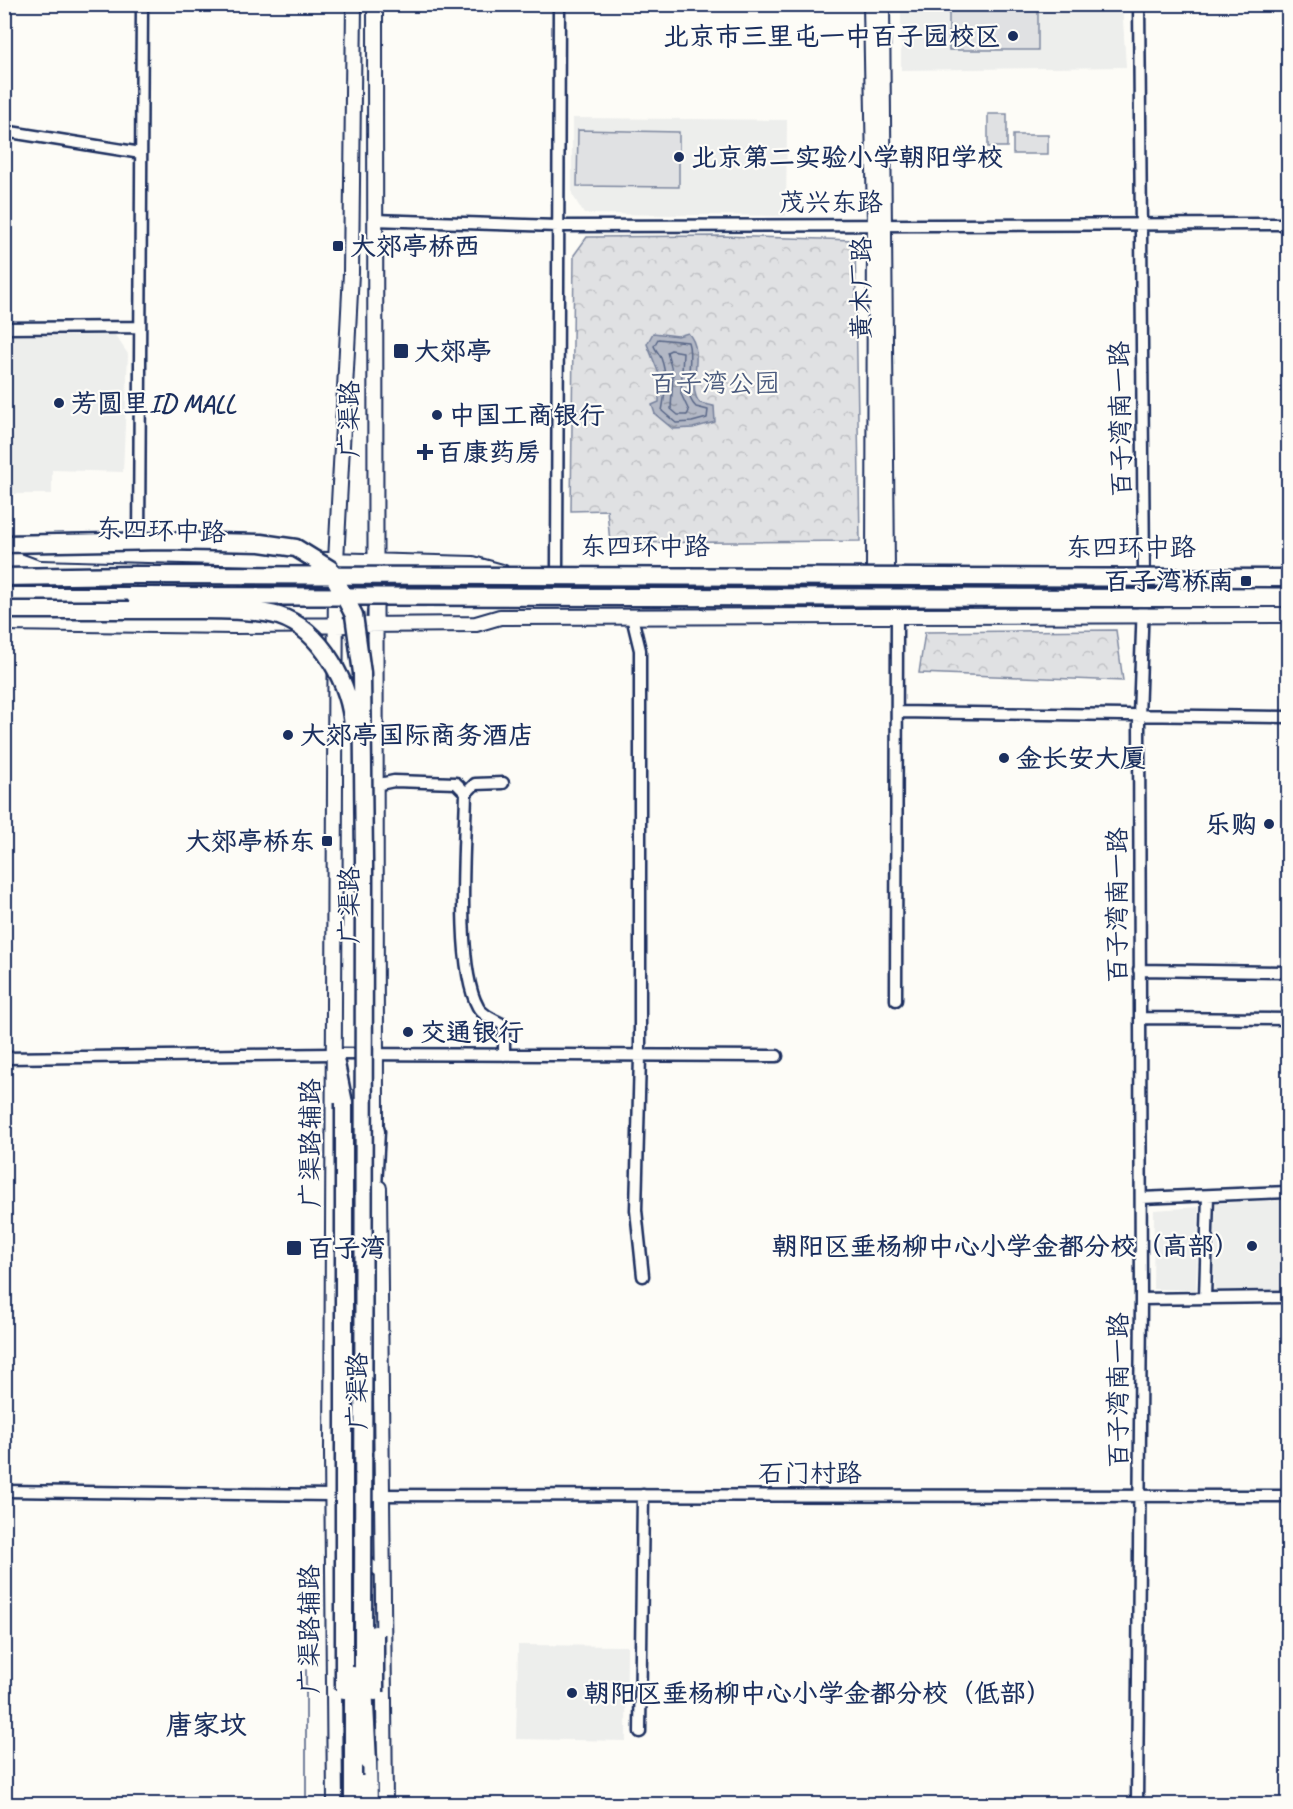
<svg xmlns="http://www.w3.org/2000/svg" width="1293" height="1809" viewBox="0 0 1293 1809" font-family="Caveat,'LXGW WenKai TC',sans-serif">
  <defs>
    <pattern id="forest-crowns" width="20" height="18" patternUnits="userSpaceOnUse" patternTransform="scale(1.5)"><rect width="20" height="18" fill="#e0e1e3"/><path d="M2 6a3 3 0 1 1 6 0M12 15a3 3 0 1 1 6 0" fill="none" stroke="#c0c1c5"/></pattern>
    <pattern id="water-ripples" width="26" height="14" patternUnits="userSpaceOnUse" patternTransform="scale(1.5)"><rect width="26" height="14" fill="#b3b8c5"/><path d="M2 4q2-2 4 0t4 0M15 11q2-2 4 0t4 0" fill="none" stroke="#9196a3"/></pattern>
  </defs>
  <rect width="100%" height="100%" fill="#fdfcf7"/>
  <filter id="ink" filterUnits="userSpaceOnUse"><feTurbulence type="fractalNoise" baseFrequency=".0167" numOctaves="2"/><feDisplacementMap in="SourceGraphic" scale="12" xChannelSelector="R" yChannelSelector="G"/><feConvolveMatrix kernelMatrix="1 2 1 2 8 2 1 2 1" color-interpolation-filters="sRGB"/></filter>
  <g filter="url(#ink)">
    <path fill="#edeeec" d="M 901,5 L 1122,5 L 1126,67 L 901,70 Z
      M 572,118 L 787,120 L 786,216 L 584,214 L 572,194 Z
      M 115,335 L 128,354 L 123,472 L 52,470 L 52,494 L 5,494 L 5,336 Z
      M 1288,1200 L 1288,1289 L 1214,1291 L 1216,1203 Z
      M 1199,1207 L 1196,1290 L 1153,1289 L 1154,1210 Z
      M 518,1645 L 627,1646 L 626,1741 L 516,1739 Z"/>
    <path fill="#e0e1e3" stroke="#7e88a0" stroke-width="1.5" d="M 949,5 L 1038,5 L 1038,50 L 949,50 Z
      M 988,114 L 1007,114 L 1007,147 L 988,147 Z
      M 578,130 L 679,132 L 679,187 L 577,186 Z
      M 1013,135 L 1048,135 L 1048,154 L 1013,154 Z"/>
    <path fill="url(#forest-crowns)" stroke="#7e88a0" stroke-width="1.5" d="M 722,236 L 855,240 L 860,541 L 610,543 L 607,510 L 571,511 L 574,255 L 587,237 Z
      M 1116,630 L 1123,681 L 919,673 L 925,632 Z"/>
    <path fill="url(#water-ripples)" stroke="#76819c" stroke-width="1.5" d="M 653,333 L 678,336 L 688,333 C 707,353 685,388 700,403 L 714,406 L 715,422 L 693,428 L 673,429 L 655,414 L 652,405 L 659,402 L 659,374 L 647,344 Z"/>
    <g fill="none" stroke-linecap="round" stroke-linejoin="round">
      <path stroke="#586687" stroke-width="1.5" d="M 658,339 L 688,342 C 695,362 680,392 696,407 L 708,410 L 707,418 L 692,422 L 676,423 L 662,411 C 665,395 668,376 661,358 C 659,353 656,351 654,346 Z
        M 671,350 L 683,352 L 681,394 L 689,411 L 687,415 L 678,415 L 671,409 L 673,374 L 667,352 Z"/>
      <path stroke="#76819c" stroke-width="2" d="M 306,1804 L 306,1670"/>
      <g stroke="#1b2f5e" stroke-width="15">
        <path id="minor" d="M 4,131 L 141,153
          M 374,220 L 558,226 L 1288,224
          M 4,328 L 140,327
          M 139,548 L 142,4
          M 557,571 L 559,4
          M 632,617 L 640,650 L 640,1056 L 636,1210 L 643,1276
          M 897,712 L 1288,717
          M 503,783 L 475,784 L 466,793 C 465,843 455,966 478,1007 C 482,1015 496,1021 504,1025 L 504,1055
          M 375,785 L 394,781 L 456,783 L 466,793
          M 1139,970 L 1288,972
          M 896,1000 L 897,617
          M 1140,1018 L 1288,1019
          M 4,1058 L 334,1054 L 777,1056
          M 1141,1198 L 1288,1192
          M 1205,1298 L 1208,1196
          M 1141,1299 L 1288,1297
          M 4,1491 L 332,1495 L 1288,1496
          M 342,1564 L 347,1559 L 358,1555 L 383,1574
          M 640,1732 L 643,1495
          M 1137,1804 L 1141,1299 L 1139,717 L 1144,572 L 1139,4"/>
      </g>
      <g stroke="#1b2f5e" stroke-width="18">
        <path id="major" d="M 375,4 L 376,1139
          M 871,4 L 875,223 L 874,571
          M 882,4 L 887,571
          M 25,546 L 41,552 L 473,564 L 502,572
          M 342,570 L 360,599 L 358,624
          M 1042,586 L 1246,589 L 1288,586
          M 367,589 L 453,587 L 516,583
          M 4,623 L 234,626 L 476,624 L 500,617 L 1288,615
          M 379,1188 L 385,1804
          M 335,1804 L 332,1452 L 336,561 L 351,273 L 354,4"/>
      </g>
      <g stroke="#1b2f5e" stroke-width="21">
        <path id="highway" d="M 4,577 L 135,575
          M 4,596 L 135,596
          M 1164,598 L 1288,598
          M 334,1054 L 344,1103
          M 372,1206 L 376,1131
          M 368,1762 L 369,1804
          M 353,1804 L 353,1776"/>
      </g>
      <use href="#minor" stroke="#fdfcf7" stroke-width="10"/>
      <use href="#major" stroke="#fdfcf7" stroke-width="14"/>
      <use href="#highway" stroke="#fdfcf7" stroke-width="16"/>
      <g stroke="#1b2f5e" stroke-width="21" stroke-linecap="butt">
        <path id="highway-bridge" d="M 4,544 L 165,541 L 261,543 L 296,548 L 330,569 L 354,615 L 362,673 L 364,860 L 363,1667 L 368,1762
          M 135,575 L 1288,578
          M 135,596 L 1164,598
          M 4,610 C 66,610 127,610 188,610 C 212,610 256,609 279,616 C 322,630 351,686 353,728
          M 375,1634 L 375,1692
          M 344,1690 L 344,1103
          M 353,1776 L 353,1675"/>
      </g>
      <use href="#highway-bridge" stroke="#fdfcf7" stroke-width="16"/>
    </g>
  </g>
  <g fill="#1b2f5e" stroke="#fdfcf7" stroke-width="2">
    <circle cx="1013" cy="36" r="6"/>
    <circle cx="679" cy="157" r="6"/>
    <rect x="332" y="240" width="12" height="12" rx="3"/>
    <rect x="393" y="343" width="16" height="16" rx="3"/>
    <circle cx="59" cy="403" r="6"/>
    <circle cx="437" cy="415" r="6"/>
    <path d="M422 443h6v6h6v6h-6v6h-6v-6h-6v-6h6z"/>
    <rect x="1240" y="575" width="12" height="12" rx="3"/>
    <circle cx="288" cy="735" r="6"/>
    <circle cx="1004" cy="758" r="6"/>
    <circle cx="1269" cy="824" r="6"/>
    <rect x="321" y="835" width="12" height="12" rx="3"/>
    <circle cx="408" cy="1032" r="6"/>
    <circle cx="1252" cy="1246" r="6"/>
    <rect x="286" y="1240" width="16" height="16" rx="3"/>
    <circle cx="572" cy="1693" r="6"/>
  </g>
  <g text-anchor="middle" stroke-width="4.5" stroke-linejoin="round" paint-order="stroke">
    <g font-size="26" font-weight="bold" fill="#1b2f5e" stroke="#fdfcf7" text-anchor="start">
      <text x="1001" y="45" text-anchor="end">北京市三里屯一中百子园校区</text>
      <text x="691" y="166">北京第二实验小学朝阳学校</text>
      <text x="350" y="255">大郊亭桥西</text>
      <text x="414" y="360">大郊亭</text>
      <text x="71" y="412">芳圆里ID MALL</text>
      <text x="449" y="424">中国工商银行</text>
      <text x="437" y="461">百康药房</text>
      <text x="1234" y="590" text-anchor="end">百子湾桥南</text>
      <text x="300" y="744">大郊亭国际商务酒店</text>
      <text x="1016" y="767">金长安大厦</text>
      <text x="1257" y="833" text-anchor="end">乐购</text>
      <text x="315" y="850" text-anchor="end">大郊亭桥东</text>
      <text x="420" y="1041">交通银行</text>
      <text x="1240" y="1255" text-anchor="end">朝阳区垂杨柳中心小学金都分校（高部）</text>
      <text x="308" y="1257">百子湾</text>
      <text x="584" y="1702">朝阳区垂杨柳中心小学金都分校（低部）</text>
    </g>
    <g font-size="26" fill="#1b2f5e" stroke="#fdfcf7">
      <text x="831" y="211">茂兴东路</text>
      <text transform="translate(861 288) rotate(-90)" y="9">黄木厂路</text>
      <text transform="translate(349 419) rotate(-90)" y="9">广渠路</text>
      <text transform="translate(1120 419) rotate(-91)" y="9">百子湾南一路</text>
      <text transform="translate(161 530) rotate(2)" y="9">东四环中路</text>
      <text x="645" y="555">东四环中路</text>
      <text x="1131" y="556">东四环中路</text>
      <text transform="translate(349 905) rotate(-90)" y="9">广渠路</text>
      <text transform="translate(1117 905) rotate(-90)" y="9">百子湾南一路</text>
      <text transform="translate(310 1143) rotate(-90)" y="9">广渠路辅路</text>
      <text transform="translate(1118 1390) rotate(-90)" y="9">百子湾南一路</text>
      <text transform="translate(357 1391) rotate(-90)" y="9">广渠路</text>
      <text x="810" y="1482">石门村路</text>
      <text transform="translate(309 1629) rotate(-90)" y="9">广渠路辅路</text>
    </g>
    <g font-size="26" fill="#4c5c7f" stroke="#fdfcf7">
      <text x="715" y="392">百子湾公园</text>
    </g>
    <g font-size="27" font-weight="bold" fill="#1b2f5e" stroke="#fdfcf7">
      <text x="206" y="1734">唐家坟</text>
    </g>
  </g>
  <rect width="1293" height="1809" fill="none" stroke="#fdfcf7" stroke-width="24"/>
  <rect x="12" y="12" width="1269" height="1785" fill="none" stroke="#1b2f5e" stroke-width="2" filter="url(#ink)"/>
</svg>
